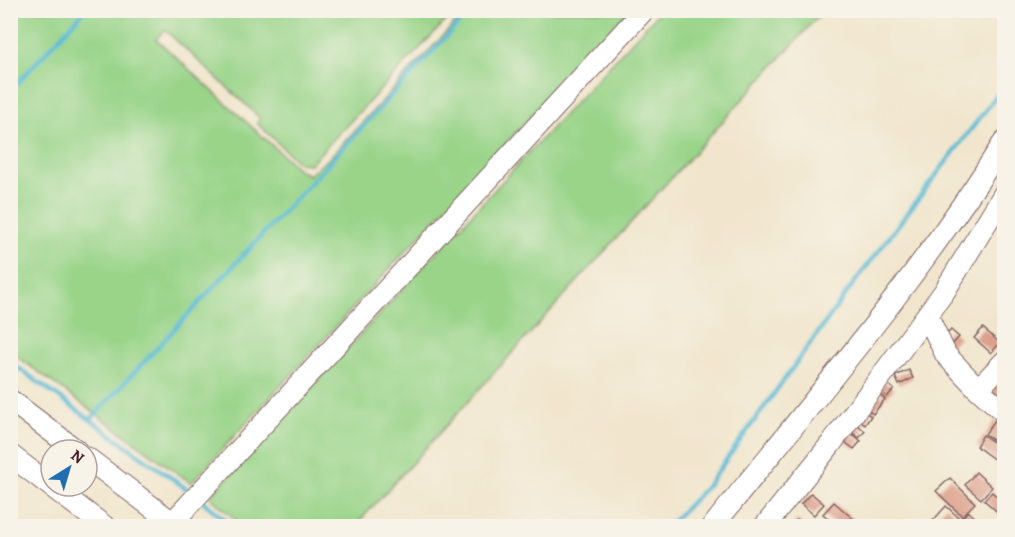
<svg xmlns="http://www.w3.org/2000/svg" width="1015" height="537" viewBox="0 0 1015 537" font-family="Alegreya,serif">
  <rect width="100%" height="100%" fill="#f7f3e8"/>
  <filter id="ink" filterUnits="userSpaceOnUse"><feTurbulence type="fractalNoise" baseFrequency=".0167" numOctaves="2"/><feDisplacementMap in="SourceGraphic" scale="12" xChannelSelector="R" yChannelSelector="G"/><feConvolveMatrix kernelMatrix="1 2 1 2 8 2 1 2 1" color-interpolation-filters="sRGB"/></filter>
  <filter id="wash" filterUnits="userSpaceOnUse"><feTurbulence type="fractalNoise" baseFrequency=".008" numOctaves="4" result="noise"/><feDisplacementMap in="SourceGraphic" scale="24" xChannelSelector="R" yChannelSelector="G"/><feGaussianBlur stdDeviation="1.35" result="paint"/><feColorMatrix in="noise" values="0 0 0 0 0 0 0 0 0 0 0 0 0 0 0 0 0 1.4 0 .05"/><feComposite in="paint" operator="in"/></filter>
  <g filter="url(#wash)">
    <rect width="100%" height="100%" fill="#f1e6cd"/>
    <path fill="#99d489" stroke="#727a5a" stroke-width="1.5" d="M 11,10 L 455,11 L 310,164 L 299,163 L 257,123 L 260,118 L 165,30 L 156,39 L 299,170 L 309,175 L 329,158 L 466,11 L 628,11 L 191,483 L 11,352 Z
      M 660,11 L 823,11 L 355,526 L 243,526 L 210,497 Z"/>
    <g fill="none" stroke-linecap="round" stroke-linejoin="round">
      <path stroke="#56bad4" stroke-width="4.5" d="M 10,91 L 85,10
        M 10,362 L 191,492
        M 91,419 L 471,10
        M 200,499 L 233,526
        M 668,526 L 708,485 L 851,287 L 1004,86"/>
    </g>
    <g id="blocks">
      <path fill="#dc9b87" d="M 983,328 L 1000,343 L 991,353 L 974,338 Z
        M 951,330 L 959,337 L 949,348 L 941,340 Z
        M 1004,367 L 1004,387 L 995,397 L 985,388 Z
        M 909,370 L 913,378 L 899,385 L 895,376 Z
        M 885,382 L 894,389 L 887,397 L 878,390 Z
        M 875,391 L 885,399 L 873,414 L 863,406 Z
        M 862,410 L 871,416 L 865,425 L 856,418 Z
        M 995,420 L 1004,427 L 1004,448 L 985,434 Z
        M 854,422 L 865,431 L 859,438 L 848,429 Z
        M 847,431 L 861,441 L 854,449 L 841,439 Z
        M 983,435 L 1004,450 L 1004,456 L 999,463 L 976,446 Z
        M 976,472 L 992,487 L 981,499 L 965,485 Z
        M 950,478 L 975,503 L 962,516 L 936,491 Z
        M 992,492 L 1004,503 L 1003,517 L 984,500 Z
        M 811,493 L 824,504 L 814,515 L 801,504 Z
        M 834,502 L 858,523 L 855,526 L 837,526 L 823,514 Z
        M 946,506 L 958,517 L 950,526 L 933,526 L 930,524 Z
        M 968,511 L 981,523 L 978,526 L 955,526 Z
        M 797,520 L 805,526 L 792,526 Z"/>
    </g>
  </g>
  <g filter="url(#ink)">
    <use href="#blocks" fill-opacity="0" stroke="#846564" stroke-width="1.5"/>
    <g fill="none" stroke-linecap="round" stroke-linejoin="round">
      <g stroke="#846564" stroke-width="23">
        <path id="minor" d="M 927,315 L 946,355 L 978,389 L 1004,412
          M 978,389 L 1004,362
          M 10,400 L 76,450
          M 10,455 L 104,526
          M 87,458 L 177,526
          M 172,523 L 644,10
          M 713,526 C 813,401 919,277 1004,142
          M 765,526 L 830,445 L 944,292 L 1004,194"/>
      </g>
      <use href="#minor" stroke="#fff" stroke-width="21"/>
    </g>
  </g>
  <rect width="1015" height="537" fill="none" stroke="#f7f3e8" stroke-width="36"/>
  <g transform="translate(69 468) rotate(37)"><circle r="28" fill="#f7f3e8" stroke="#b29e9c" stroke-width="1.5"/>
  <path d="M0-4.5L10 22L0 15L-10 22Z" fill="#1f6fb2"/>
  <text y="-9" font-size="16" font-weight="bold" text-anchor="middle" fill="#4a1f2b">N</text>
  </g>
</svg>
